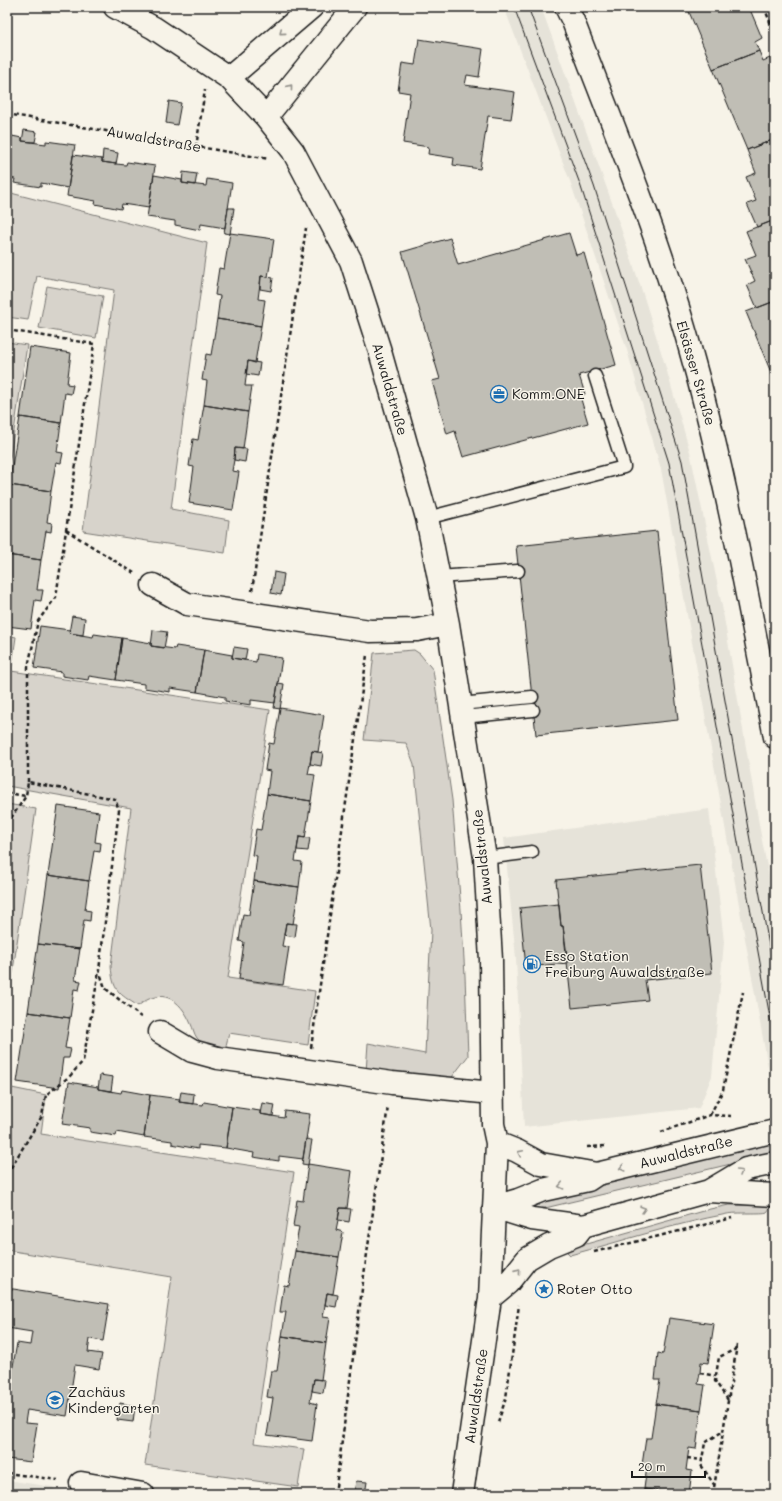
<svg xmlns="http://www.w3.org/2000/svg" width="782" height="1501" viewBox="0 0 782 1501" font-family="Mali,sans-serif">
  <rect width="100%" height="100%" fill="#f7f3e8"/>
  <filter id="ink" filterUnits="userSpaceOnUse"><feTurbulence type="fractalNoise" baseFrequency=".025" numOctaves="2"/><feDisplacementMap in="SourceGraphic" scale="8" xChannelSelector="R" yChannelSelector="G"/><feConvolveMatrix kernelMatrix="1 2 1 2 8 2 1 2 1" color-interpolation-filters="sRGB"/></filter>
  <g filter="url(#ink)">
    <path fill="#e6e3d9" d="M 504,7 L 541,7 L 614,208 L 643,294 L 666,368 L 690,452 L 722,606 L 760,830 L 775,908 L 775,1106 L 661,469 L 627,350 L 570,181 Z
      M 709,809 L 724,942 L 712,1076 L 699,1108 L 524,1127 L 516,958 L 504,838 Z
      M 7,1480 L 53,1487 L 57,1494 L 7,1494 Z"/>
    <path fill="#d7d3cb" stroke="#7a7874" d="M 7,192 L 207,243 L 171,509 L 229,520 L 225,553 L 83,531 L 114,290 L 37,276 L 28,320 L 7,317 Z
      M 47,286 L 103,296 L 96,338 L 39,328 Z
      M 7,342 L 27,345 L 7,478 Z
      M 7,635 L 16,637 L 11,671 L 270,710 L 228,978 L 315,991 L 308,1045 L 229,1033 L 225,1050 C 215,1048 205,1047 197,1038 C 194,1034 193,1028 191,1024 C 180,998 161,987 138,1006 C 118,993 113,991 111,966 L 131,808 L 7,786 Z
      M 414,650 L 420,654 L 433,670 L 452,800 L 461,910 L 465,976 L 468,1056 L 449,1081 L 366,1072 L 368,1043 L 425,1054 L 431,930 L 414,764 L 406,743 L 364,740 L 374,653 Z
      M 7,804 L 36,809 L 7,1013 Z
      M 7,1087 L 46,1095 L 41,1134 L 294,1172 L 254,1443 L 304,1449 L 298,1487 L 145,1465 L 172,1277 L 7,1250 Z
      M 770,1141 L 773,1154 L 545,1208 L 542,1208 L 539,1205 L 540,1201 L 542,1199 Z
      M 729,1205 L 757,1205 L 770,1207 C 770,1208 768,1211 767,1212 C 764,1214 735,1212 727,1214 C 674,1224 622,1241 570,1255 L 565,1250 L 710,1209 Z"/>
    <path fill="#c0beb5" stroke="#1c1c1c" d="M 687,7 L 749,7 L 762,38 L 755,42 L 759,51 L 713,69 Z
      M 419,39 L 483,49 L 479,77 L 467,75 L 465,85 L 515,92 L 511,119 L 488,116 L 480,169 L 453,165 L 454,158 L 428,154 L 429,147 L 403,143 L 410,93 L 398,91 L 402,63 L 415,65 Z
      M 759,51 L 763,61 L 770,58 L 775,71 L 775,139 L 747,150 L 713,69 Z
      M 169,101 L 181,103 L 177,125 L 166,123 Z
      M 24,130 L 37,132 L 35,142 L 22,141 Z
      M 7,135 L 22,138 L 22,141 L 46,144 L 46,141 L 75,145 L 68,188 L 41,183 L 41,187 L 14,183 L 15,179 L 7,178 Z
      M 775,139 L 775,220 L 757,227 L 747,204 L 756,201 L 746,177 L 756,173 L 747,150 Z
      M 103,150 L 118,153 L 116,164 L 102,162 Z
      M 73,155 L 102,159 L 102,162 L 116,164 L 126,165 L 127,162 L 155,166 L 149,208 L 122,204 L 121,209 L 95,204 L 96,201 L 67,196 Z
      M 183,172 L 197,174 L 195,185 L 182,183 Z
      M 154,175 L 182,180 L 182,183 L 206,186 L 207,179 L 232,183 L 225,228 L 201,224 L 200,230 L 175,225 L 175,221 L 147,217 Z
      M 228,208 L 234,208 L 230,234 L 224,233 Z
      M 775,220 L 775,301 L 757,308 L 747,285 L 755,281 L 745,259 L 756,255 L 746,231 Z
      M 230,233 L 274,239 L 268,277 L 261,276 L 258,299 L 265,300 L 261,326 L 217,319 L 220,296 L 215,295 L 219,268 L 224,269 Z
      M 569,233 L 576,255 L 584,253 L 616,365 L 579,375 L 585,394 L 580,396 L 588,423 L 463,457 L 455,431 L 447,434 L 432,381 L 440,379 L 402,252 L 450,238 L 458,265 Z
      M 261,276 L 273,278 L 271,291 L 260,289 Z
      M 775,301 L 775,382 L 746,312 Z
      M 217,319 L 261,326 L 255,363 L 248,361 L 245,386 L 252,386 L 248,412 L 204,405 L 207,381 L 202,380 L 206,354 L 211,355 Z
      M 30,347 L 71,353 L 67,384 L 73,385 L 71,394 L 65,393 L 61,423 L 20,417 Z
      M 248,361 L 260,363 L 258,376 L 246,374 Z
      M 204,405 L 248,412 L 243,449 L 235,448 L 234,460 L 232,471 L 239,472 L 233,510 L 189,503 L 194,467 L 189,466 L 193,439 L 198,440 Z
      M 20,417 L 61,423 L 57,452 L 63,453 L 61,463 L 56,462 L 51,491 L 9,485 Z
      M 235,448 L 247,449 L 245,462 L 234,460 Z
      M 9,485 L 51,491 L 47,522 L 52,523 L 51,532 L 46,531 L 41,560 L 7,555 L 7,502 Z
      M 657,531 L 678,720 L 536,735 L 516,546 Z
      M 7,555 L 41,560 L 37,590 L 43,590 L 41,601 L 35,600 L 31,629 L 7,626 Z
      M 274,572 L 284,574 L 281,595 L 271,593 Z
      M 72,616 L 85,618 L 83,635 L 69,633 Z
      M 40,626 L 70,630 L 69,633 L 93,637 L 94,634 L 122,638 L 116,680 L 89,676 L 88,680 L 62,676 L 62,672 L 34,668 Z
      M 153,630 L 167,632 L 164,648 L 151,646 Z
      M 122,638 L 151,643 L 151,646 L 175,649 L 176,646 L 204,650 L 197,692 L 170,688 L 170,692 L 144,688 L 144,684 L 116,680 Z
      M 234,647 L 247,649 L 245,660 L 232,658 Z
      M 204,650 L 232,655 L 232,658 L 256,662 L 257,654 L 282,658 L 275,703 L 251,700 L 251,705 L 225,701 L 225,697 L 197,692 Z
      M 278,683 L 284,684 L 280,709 L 274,708 Z
      M 280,708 L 324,715 L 318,752 L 312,751 L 310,764 L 308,774 L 315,775 L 311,801 L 267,794 L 270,771 L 265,770 L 269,743 L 274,744 Z
      M 312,751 L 323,753 L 321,766 L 310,764 Z
      M 267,794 L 311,801 L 305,838 L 299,837 L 295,861 L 302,862 L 299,887 L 254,881 L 257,856 L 252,855 L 256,829 L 261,830 Z
      M 58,806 L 99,812 L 95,842 L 101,843 L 100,852 L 94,851 L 89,881 L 48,875 Z
      M 299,837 L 310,838 L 308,851 L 297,850 Z
      M 700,865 L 712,973 L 645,980 L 648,1000 L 572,1008 L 563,926 L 561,926 L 556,880 Z
      M 48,875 L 89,881 L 85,910 L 91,911 L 90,921 L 84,920 L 80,949 L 38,944 Z
      M 254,881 L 299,887 L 293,924 L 286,923 L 284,935 L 282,946 L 289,947 L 283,985 L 239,979 L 244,942 L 239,941 L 243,914 L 249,915 Z
      M 559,904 L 561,926 L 563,926 L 568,963 L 526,967 L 520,908 Z
      M 286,923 L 297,924 L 295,937 L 284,935 Z
      M 38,944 L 80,949 L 75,980 L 81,981 L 79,990 L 74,989 L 70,1018 L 28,1012 Z
      M 28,1012 L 70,1018 L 65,1048 L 71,1049 L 69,1058 L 63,1058 L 59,1088 L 17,1082 Z
      M 100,1075 L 113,1077 L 111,1091 L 98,1089 Z
      M 69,1082 L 98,1087 L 98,1089 L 121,1093 L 122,1090 L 150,1095 L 144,1137 L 117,1132 L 116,1136 L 90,1132 L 90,1128 L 62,1124 Z
      M 181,1092 L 194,1094 L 193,1104 L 179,1102 Z
      M 150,1095 L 180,1099 L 179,1102 L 203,1105 L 204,1102 L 232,1107 L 226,1148 L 198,1145 L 198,1149 L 172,1144 L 172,1141 L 144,1137 Z
      M 262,1103 L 275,1105 L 273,1116 L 260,1114 Z
      M 232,1107 L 260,1111 L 260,1114 L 284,1118 L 285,1111 L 310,1114 L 303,1159 L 279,1156 L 279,1161 L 253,1157 L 254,1153 L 226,1148 Z
      M 306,1139 L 312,1140 L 308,1165 L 302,1164 Z
      M 308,1164 L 352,1171 L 347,1208 L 340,1208 L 338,1220 L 336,1230 L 343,1232 L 339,1257 L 295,1251 L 299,1227 L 293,1226 L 297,1200 L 303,1201 Z
      M 340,1208 L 351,1209 L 349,1222 L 338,1220 Z
      M 295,1251 L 339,1257 L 333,1294 L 327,1293 L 323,1317 L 330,1318 L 326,1343 L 282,1336 L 286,1312 L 280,1312 L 284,1285 L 289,1286 Z
      M 7,1288 L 109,1304 L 103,1341 L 90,1339 L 88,1352 L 102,1354 L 99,1369 L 75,1365 L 67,1416 L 27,1410 L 25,1423 L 37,1424 L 31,1462 L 7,1459 L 7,1371 L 12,1372 L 17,1343 L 30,1345 L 32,1332 L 7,1328 L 7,1314 L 10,1301 L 7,1301 Z
      M 327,1293 L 338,1295 L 336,1307 L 325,1305 Z
      M 669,1318 L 714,1324 L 708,1363 L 701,1362 L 700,1373 L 698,1384 L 705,1385 L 701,1410 L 656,1404 L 660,1380 L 655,1380 L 658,1353 L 663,1354 Z
      M 282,1336 L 326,1343 L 321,1380 L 314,1379 L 312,1391 L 310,1402 L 317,1404 L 312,1441 L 267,1435 L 273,1398 L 267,1397 L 271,1371 L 277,1371 Z
      M 314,1379 L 325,1380 L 323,1393 L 312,1391 Z
      M 120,1403 L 135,1406 L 133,1422 L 117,1420 Z
      M 656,1404 L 701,1410 L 696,1449 L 689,1448 L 686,1470 L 692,1471 L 689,1494 L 676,1494 L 644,1489 L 647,1466 L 642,1465 L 646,1438 L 651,1438 Z
      M 356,1481 L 367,1482 L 365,1494 L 354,1494 Z
      M 644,1489 L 676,1494 L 643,1494 Z"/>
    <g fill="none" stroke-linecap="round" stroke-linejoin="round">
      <g stroke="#1c1c1c" stroke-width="15">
        <path id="lane" d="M 427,518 L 624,467 L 595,376
          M 439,577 L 518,571
          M 460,704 L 532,697
          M 463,717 L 533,710
          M 485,858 L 532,852"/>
      </g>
      <g stroke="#1c1c1c" stroke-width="25">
        <path id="street" d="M 115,7 L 154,28 L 229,78 L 266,117 L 293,151 L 351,261 L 379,348 L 427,518 L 448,624 L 485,858 L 491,960 L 493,1124 L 497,1143 L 490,1298 L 462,1494
          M 229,78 L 312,7
          M 266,117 L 355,7
          M 153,585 L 187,604 L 370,631 L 417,630 L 448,624
          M 160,1032 L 192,1051 L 218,1058 L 392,1083 L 492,1093
          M 497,1143 L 517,1151 L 541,1164 L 597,1174
          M 709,1191 L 775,1195
          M 494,1207 L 532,1219 L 583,1226 L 709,1191 L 746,1169 L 775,1163
          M 494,1207 L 518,1200 L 543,1190 L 588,1180 L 597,1174 L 775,1131
          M 490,1298 L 508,1283 L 527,1259 L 549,1246 L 576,1235 L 583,1226
          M 81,1483 L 143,1494"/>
      </g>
      <g stroke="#1c1c1c" stroke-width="25">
        <path id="secondary" d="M 566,7 L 573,21 C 616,134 663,246 694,363 C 728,486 750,612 775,737"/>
      </g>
      <path stroke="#1c1c1c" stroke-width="2.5" stroke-dasharray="4 3" stroke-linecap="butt" d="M 764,7 L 775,34
        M 7,114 L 269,159
        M 196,147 L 205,90
        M 7,330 L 94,344 L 56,597 L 38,621 L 28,667 L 28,782
        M 66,530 L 134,573
        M 252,591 L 306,228
        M 7,793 L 26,796 L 28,782 L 115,799 L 119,810 L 99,970 L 105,988 L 142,1018
        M 7,824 L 26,796
        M 311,1048 L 367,655
        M 710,1115 L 723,1090 L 743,992
        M 661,1132 L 710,1115 L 731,1116
        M 587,1147 L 606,1146
        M 7,1174 L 42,1116 L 46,1095 L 70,1076 L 83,1061 L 99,971
        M 594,1252 L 732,1218
        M 700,1373 L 716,1376
        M 728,1400 L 715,1381 L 719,1357 L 736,1349
        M 498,1422 L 506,1398 L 519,1305
        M 687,1458 L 702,1460
        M 7,1473 L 58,1480
        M 715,1486 L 701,1465 L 705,1443 L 723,1431
        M 335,1494 L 362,1289 L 388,1106
        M 713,1494 L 737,1345"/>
      <use href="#lane" stroke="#f7f3e8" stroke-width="12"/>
      <use href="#street" stroke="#f7f3e8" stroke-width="22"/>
      <use href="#secondary" stroke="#f7f3e8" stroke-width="22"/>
      <path stroke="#1c1c1c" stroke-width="1" d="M 514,7 L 580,184 L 669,463 L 775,1045
        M 528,7 L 594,186 L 682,461 L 775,979"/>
    </g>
    <defs><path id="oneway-chevron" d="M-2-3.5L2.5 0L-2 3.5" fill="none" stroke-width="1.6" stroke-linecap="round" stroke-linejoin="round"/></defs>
    <g stroke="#94928c">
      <use href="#oneway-chevron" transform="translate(282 32) rotate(139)"/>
      <use href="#oneway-chevron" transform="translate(290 87) rotate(-51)"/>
      <use href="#oneway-chevron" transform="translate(520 1153) rotate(-154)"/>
      <use href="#oneway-chevron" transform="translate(622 1168) rotate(166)"/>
      <use href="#oneway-chevron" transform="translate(740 1172) rotate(-30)"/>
      <use href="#oneway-chevron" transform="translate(561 1186) rotate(168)"/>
      <use href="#oneway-chevron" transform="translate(643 1209) rotate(-16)"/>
      <use href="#oneway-chevron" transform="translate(518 1271) rotate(-51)"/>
    </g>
  </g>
  <defs>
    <g id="office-ring" transform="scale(0.9)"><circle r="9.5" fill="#f7f3e8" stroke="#1f6fb2" stroke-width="1.5"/><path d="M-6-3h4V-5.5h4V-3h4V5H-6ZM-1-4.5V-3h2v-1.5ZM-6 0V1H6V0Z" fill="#1f6fb2"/></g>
    <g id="fuel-ring" transform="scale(0.9)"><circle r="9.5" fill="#f7f3e8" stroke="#1f6fb2" stroke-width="1.5"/><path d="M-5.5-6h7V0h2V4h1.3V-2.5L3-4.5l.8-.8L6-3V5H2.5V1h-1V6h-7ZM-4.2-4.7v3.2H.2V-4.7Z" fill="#1f6fb2"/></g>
    <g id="sight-ring" transform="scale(0.9)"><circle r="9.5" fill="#f7f3e8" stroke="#1f6fb2" stroke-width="1.5"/><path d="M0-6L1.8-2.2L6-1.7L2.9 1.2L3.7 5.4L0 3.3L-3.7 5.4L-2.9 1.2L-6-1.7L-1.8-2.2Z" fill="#1f6fb2"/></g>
    <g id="school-ring" transform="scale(0.9)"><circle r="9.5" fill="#f7f3e8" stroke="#1f6fb2" stroke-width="1.5"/><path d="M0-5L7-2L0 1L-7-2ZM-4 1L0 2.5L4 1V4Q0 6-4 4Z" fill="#1f6fb2"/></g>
  </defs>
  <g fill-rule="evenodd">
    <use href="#office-ring" x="499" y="394"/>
    <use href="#fuel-ring" x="532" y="964"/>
    <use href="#sight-ring" x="544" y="1289"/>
    <use href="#school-ring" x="55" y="1400"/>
  </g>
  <g text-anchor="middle" stroke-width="3" stroke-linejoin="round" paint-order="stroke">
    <g font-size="14" fill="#1c1c1c" stroke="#f7f3e8">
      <text transform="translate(154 139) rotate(10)" y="5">Auwaldstraße</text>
      <text transform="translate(696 373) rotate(74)" y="5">Elsässer Straße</text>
      <text transform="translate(390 389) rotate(74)" y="5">Auwaldstraße</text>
      <text transform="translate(482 857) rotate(-96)" y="5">Auwaldstraße</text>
      <text transform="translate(686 1152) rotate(-14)" y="5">Auwaldstraße</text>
      <text transform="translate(476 1396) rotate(-82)" y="5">Auwaldstraße</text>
    </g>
    <g font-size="14" fill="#1c1c1c" stroke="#f7f3e8" text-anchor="start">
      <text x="512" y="399">Komm.ONE</text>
      <text x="545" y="961">Esso Station<tspan x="545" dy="16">Freiburg Auwaldstraße</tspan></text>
      <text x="557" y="1294">Roter Otto</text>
      <text x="68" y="1397">Zachäus<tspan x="68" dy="16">Kindergarten</tspan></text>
    </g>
  </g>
  <rect width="782" height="1501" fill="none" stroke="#f7f3e8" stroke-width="24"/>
  <rect x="12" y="12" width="758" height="1477" fill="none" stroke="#1c1c1c" stroke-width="1.5" filter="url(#ink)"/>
  <path d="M632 1471v6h73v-6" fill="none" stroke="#1c1c1c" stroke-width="2"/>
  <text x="638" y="1471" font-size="12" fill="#1c1c1c" stroke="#f7f3e8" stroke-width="3" paint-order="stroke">20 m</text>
</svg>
